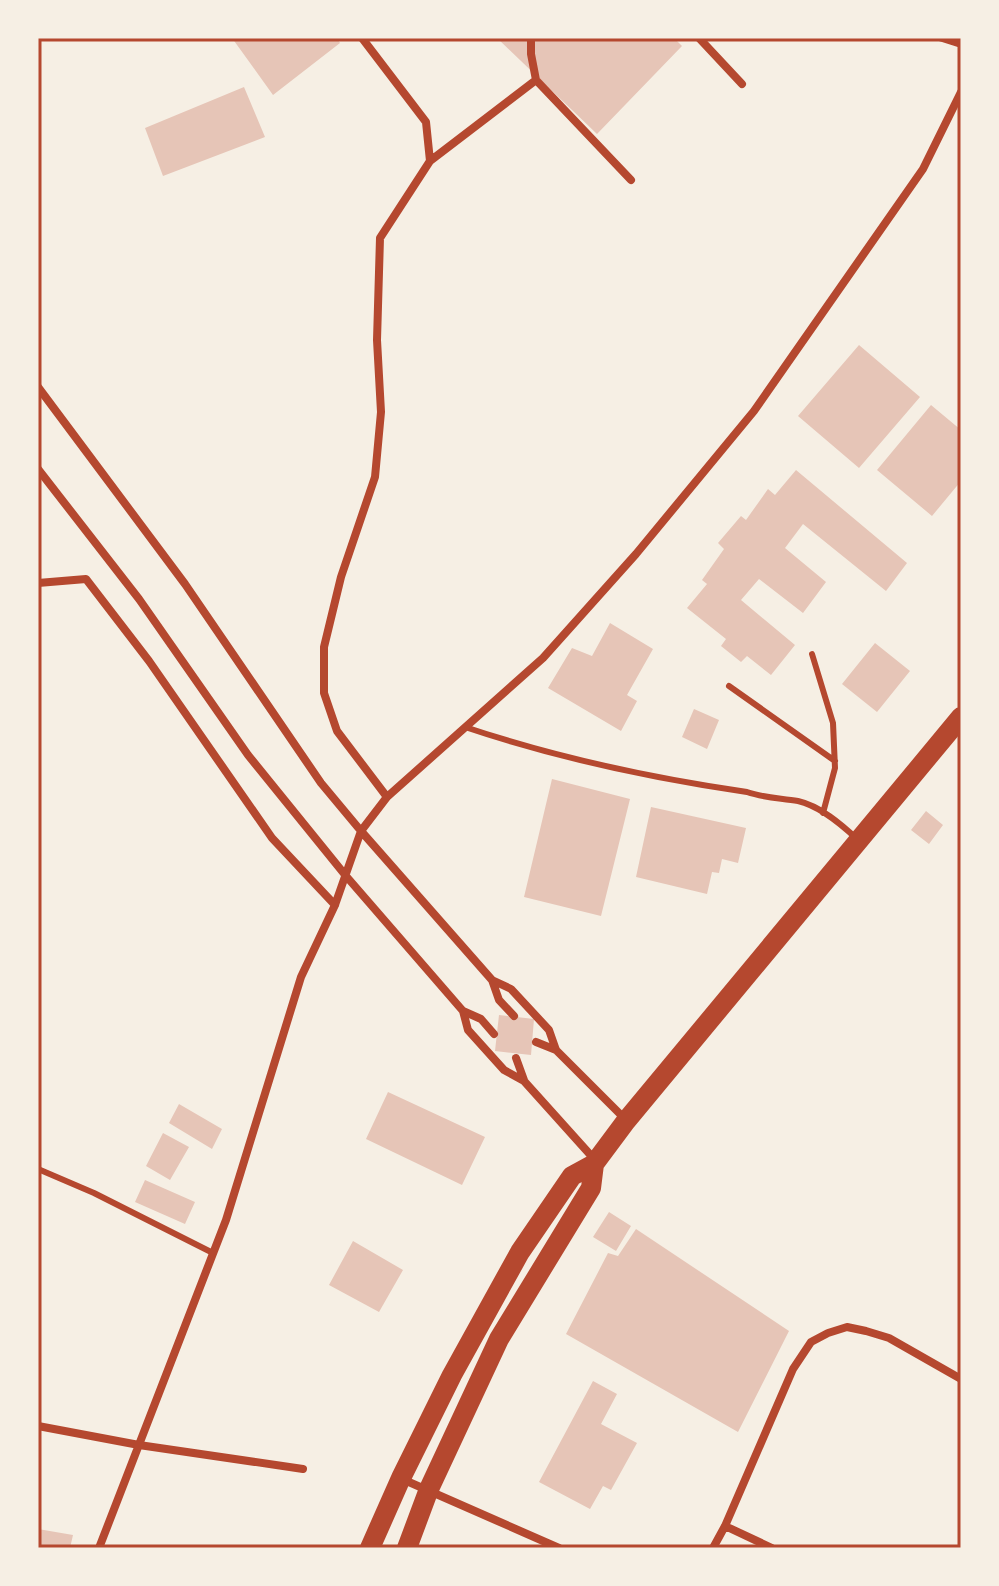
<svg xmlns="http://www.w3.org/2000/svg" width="999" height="1586" viewBox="0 0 999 1586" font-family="'Titillium Web',sans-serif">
  <rect width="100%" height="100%" fill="#f6efe4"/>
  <path fill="#e6c5b7" d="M 232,38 L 337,38 L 340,43 L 273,95 Z
    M 497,38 L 674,38 L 682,46 L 597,134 Z
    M 244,87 L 265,137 L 163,176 L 145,128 Z
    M 859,345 L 920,397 L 859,468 L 798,416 Z
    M 931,405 L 961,430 L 961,481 L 932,516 L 877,470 Z
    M 796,470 L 907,563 L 886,591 L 803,524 L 785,548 L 826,582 L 803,613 L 759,579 L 741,600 L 795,645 L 771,675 L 747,656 L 741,662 L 721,646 L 726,639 L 687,608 L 707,584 L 702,580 L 724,549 L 718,543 L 741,516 L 746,520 L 768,489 L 775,495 Z
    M 610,623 L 653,649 L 627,695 L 637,701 L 621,731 L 548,688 L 572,648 L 592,656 Z
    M 875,643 L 910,671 L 877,712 L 842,684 Z
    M 694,709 L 719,720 L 707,749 L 682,737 Z
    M 552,779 L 630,799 L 601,916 L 524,897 Z
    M 651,807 L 746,828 L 738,863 L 722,859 L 719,873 L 712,872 L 707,894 L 636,877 Z
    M 926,811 L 943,825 L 929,844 L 911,830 Z
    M 499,1015 L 534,1019 L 531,1055 L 495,1051 Z
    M 388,1092 L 485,1137 L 462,1185 L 366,1139 Z
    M 179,1104 L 222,1129 L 212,1149 L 169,1123 Z
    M 163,1133 L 189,1147 L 170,1180 L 146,1166 Z
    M 145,1180 L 195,1202 L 185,1224 L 135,1202 Z
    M 609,1212 L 631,1226 L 616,1251 L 593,1237 Z
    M 636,1229 L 789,1331 L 738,1432 L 566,1334 L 608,1253 L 618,1256 Z
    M 353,1241 L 403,1270 L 379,1312 L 329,1285 Z
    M 593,1381 L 617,1394 L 601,1424 L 637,1443 L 611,1490 L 603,1486 L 590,1509 L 539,1482 Z
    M 38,1529 L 73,1535 L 70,1548 L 38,1548 Z"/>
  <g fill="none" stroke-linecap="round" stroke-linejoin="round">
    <path stroke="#b5482f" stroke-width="6" d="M 939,38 L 961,45
      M 812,654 L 833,723 L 835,768 L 823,813
      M 729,686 L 835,761
      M 465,727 C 557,758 651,778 747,792 C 764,798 781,798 798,801 C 820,806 841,824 857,839
      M 38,1169 L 94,1193 L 213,1253"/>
    <path stroke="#b5482f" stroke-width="8" d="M 362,38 L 426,122 L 430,161 L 380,238 L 377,340 L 381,412 L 375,477 L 341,577 L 324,647 L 324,693 L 337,731 L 387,797
      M 699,38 L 742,84
      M 536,80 L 631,180
      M 430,161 L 536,80 L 531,54 L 531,38
      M 38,387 L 185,584 L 321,783 L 361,831 L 492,980 L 511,989 L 549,1030 L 556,1050 L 625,1119
      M 38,469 L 139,599 L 248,755 L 346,876 L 463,1011 L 468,1030 L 504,1070 L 524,1081 L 595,1160
      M 38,583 L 86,579 L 149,661 L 272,838 L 335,905
      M 492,980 L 499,1000 L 514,1016
      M 463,1011 L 481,1019 L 494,1034
      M 536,1042 L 556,1050
      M 516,1058 L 524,1080
      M 38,1426 L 139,1445 L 303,1469
      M 402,1479 L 559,1548
      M 725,1526 L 772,1548
      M 99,1548 L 226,1220 L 301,977 L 335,905 L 361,831 L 387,797 L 543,658 L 636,554 L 754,411 L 923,169 L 961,92
      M 713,1548 L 725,1526 L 793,1369 L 811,1342 L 828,1333 L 847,1327 L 866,1331 L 889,1338 L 961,1379"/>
    <path stroke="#b5482f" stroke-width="20" d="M 370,1548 L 401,1478 L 452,1375 L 520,1252 L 572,1176 L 594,1164 L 626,1121 L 961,717
      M 407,1548 L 429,1489 L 499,1339 L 591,1188 L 594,1164"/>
  </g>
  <rect width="999" height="1586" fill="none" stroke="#f6efe4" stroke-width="80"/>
  <rect x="40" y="40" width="919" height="1506" fill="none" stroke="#b5482f" stroke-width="3"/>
</svg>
